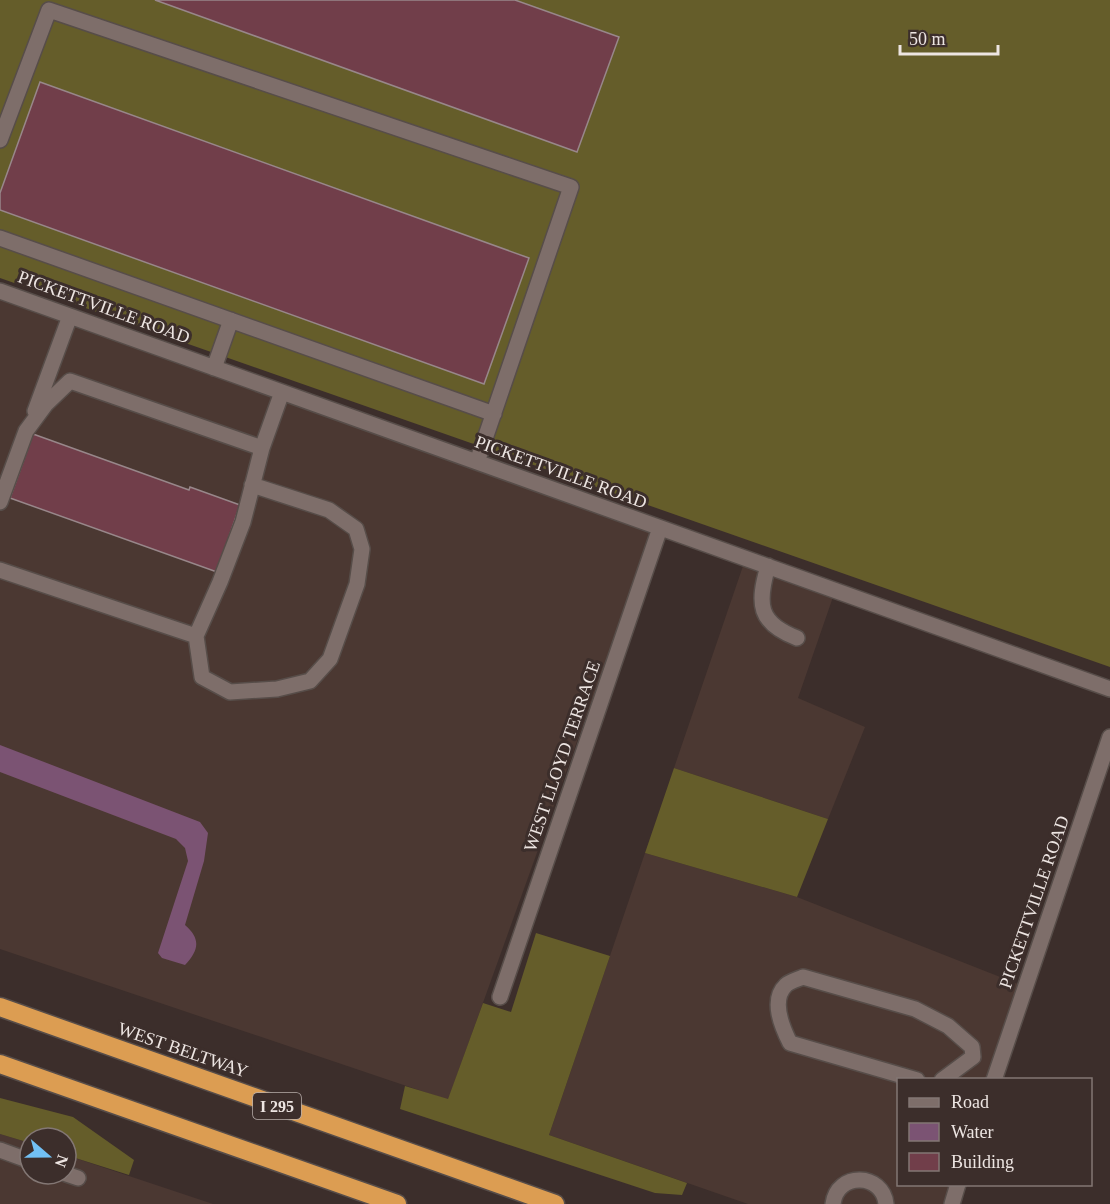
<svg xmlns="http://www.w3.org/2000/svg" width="1110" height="1204" viewBox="0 0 1110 1204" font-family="Georgia,serif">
  <rect width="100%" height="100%" fill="#3c2e2b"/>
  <path fill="#4b3832" d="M 0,298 L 652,533 L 448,1100 L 0,949 Z
    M 743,566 L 833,597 L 798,698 L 865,727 L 828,819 L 674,768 Z
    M 645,853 L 797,897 L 1018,984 L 986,1079 L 898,1080 L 898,1184 L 950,1185 L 944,1204 L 748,1204 L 549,1135 Z
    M 0,1134 L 30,1143 L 30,1174 L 66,1174 L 66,1155 L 213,1204 L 0,1204 Z"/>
  <path fill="#655d2a" d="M 0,0 L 1110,0 L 1110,667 L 0,278 Z
    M 674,768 L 828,819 L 797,897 L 645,853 Z
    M 536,933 L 610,956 L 549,1135 L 687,1183 L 682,1195 L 655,1193 L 400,1109 L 405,1086 L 448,1099 L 483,1003 L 511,1012 Z
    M 0,1098 L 73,1117 L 134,1160 L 129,1175 L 66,1155 L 66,1138 L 30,1138 L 30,1143 L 0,1134 Z"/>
  <path fill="#7b5373" d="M 0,745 L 200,822 L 208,833 L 204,861 L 185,925 C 201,939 199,950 185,965 L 162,958 L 158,953 L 188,861 L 185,848 L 176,839 L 0,772 Z"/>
  <path fill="#713e4a" stroke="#98878a" stroke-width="1.5" d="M 155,0 L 515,0 L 619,37 L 577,152 Z
    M 40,82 L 529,258 L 484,384 L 0,210 L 0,193 Z
    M 33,434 L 189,490 L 190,487 L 240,505 L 217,572 L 10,498 Z"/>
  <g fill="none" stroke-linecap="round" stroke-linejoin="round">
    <g stroke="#574d49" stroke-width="18">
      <path id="minor" d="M 0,140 L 49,10 L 571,187 L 477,462
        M 0,238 L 494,414
        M 0,291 L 1110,689
        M 214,368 L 231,320
        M 35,411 L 70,316
        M 0,502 L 26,431 L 46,404 L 70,381 L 262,448
        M 768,566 C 757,604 758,623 797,638
        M 0,570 L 196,636 L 220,582 L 243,522 L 262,448 L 282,392
        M 196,636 L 202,677 L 230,692 L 277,689 L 310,681 L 330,659 L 357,584 L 362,549 L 356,529 L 329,510 L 252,485
        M 500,997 L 660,528
        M 917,1080 L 790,1043 C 782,1027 770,1000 786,985 C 790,981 799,979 803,977 L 915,1009 L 948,1026 L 972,1047 L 973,1057 L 942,1080
        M 994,1080 L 1110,737
        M 0,1150 L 30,1161
        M 66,1174 L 78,1178
        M 833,1204 C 837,1171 883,1173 886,1204
        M 952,1204 L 958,1184"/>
    </g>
    <g stroke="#574d49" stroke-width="21">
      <path id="highway" d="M 0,1007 L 555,1204
        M 0,1064 L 397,1204"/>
    </g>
    <use href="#minor" stroke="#7e6e6a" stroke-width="15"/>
    <use href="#highway" stroke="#dc9d52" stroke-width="18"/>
  </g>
  <g text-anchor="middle" stroke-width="6" stroke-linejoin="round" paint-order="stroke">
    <rect fill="#3c2e2b" stroke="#b8aeab" stroke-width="1.5" x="253" y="1093" width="48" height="26" rx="4.5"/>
    <g font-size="16" font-weight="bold" fill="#ede5e2">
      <text x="277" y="1112">I 295</text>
    </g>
    <g font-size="18" fill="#ede5e2" stroke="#3c2e2b">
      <text transform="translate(104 307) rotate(20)" y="6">PICKETTVILLE ROAD</text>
      <text transform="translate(561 472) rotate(20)" y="6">PICKETTVILLE ROAD</text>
      <text transform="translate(562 756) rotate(-71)" y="6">WEST LLOYD TERRACE</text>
      <text transform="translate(1034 902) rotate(-71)" y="6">PICKETTVILLE ROAD</text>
      <text transform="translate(183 1050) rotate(19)" y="6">WEST BELTWAY</text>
    </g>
  </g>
  <rect x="897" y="1078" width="195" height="108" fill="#3c2e2b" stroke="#837774" stroke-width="1.5"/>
  <rect x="909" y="1098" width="30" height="9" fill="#7e6e6a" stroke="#837774" stroke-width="1.5"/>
  <text x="951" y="1108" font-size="18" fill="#ede5e2">Road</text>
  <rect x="909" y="1123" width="30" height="18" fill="#7b5373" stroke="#837774" stroke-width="1.5"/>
  <text x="951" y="1138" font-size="18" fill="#ede5e2">Water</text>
  <rect x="909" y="1153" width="30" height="18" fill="#713e4a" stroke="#837774" stroke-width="1.5"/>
  <text x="951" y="1168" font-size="18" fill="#ede5e2">Building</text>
  <g transform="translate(48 1156) rotate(110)"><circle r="28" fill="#3c2e2b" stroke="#837774" stroke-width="1.5"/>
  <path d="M0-4.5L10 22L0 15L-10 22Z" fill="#72c1f5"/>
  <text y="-9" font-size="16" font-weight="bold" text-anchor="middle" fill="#ede5e2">N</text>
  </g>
  <path d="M900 45v9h98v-9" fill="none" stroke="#ede5e2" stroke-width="3"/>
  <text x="909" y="45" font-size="18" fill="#ede5e2" stroke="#3c2e2b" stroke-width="4.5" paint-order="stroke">50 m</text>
</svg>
